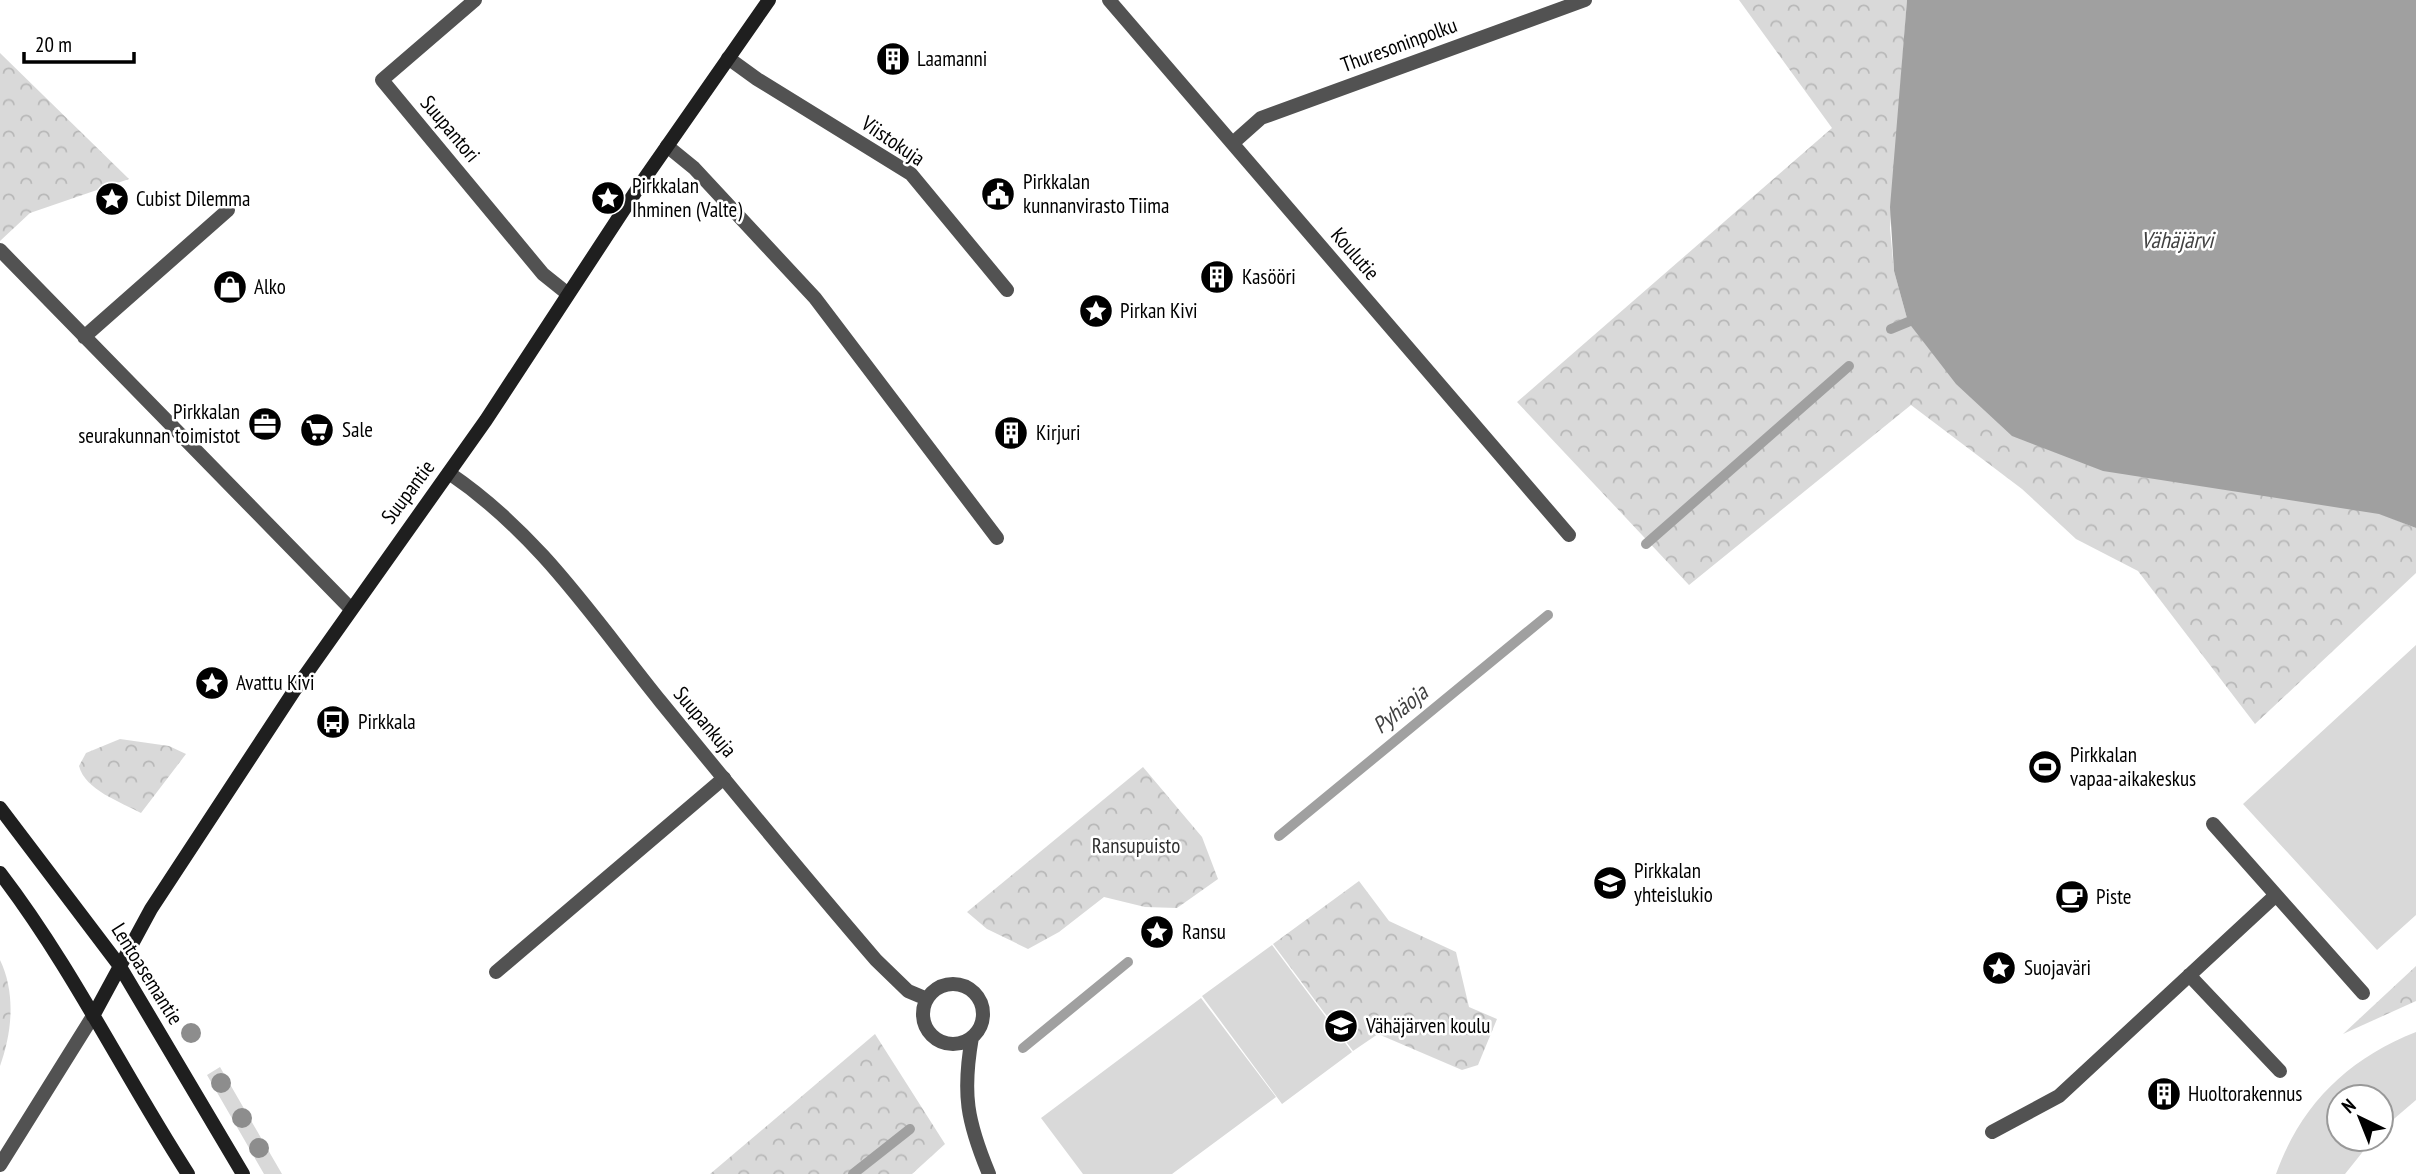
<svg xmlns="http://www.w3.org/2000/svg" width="2416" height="1174" viewBox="0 0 2416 1174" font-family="'PT Sans Narrow',sans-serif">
  <defs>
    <pattern id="forest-crowns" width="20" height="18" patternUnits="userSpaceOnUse" patternTransform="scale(1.75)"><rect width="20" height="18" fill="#d9d9d9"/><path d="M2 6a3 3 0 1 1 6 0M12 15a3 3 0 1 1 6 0" fill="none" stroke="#b8b8b8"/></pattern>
  </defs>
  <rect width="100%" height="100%" fill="#fff"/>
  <path fill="#d9d9d9" d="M 2416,645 L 2416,915 L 2377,950 L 2243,804 Z
    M 1272,945 L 1352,1052 L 1282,1104 L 1202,996 Z
    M 1201,998 L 1276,1097 L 1172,1174 L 1083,1174 L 1041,1118 Z
    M 2416,1032 L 2416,1100 L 2381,1130 L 2381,1097 L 2339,1097 L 2339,1139 L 2373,1139 L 2345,1174 L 2276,1174 C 2301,1104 2348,1059 2416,1032 Z
    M 220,1067 L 282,1174 L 264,1174 L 207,1075 Z"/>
  <path fill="url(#forest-crowns)" d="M 1739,0 L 1907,0 L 1890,228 L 1894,271 L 1908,322 L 2416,528 L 2416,573 L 2255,724 L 2138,571 L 2076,539 L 2022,489 L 1911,405 L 1689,585 L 1517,402 L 1832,128 Z
    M 0,53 L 129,179 L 30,213 L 0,241 Z
    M 120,739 L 169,746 L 186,754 L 141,813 C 121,802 85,790 79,766 L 86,753 Z
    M 1143,767 L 1202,837 L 1218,879 L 1177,908 L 1145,907 L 1104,897 L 1059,932 L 1028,949 L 987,929 L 967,912 Z
    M 1359,881 L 1389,921 L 1456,952 L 1469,1007 L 1497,1019 L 1478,1065 L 1462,1070 L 1378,1034 L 1353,1051 L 1273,944 Z
    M 0,960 C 16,993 12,1033 0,1066 Z
    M 2416,966 L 2416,1001 L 2343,1034 Z
    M 875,1034 L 945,1144 L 912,1174 L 710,1174 Z"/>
  <path fill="#a0a0a0" d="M 1907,0 L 2416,0 L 2416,528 L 2379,514 L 2103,471 L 2012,436 L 1956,384 L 1908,322 L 1894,271 L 1890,207 Z"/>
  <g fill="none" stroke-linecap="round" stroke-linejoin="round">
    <path stroke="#a0a0a0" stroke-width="10" d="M 1891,329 L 1908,322
      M 1646,544 L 1849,366
      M 1279,836 L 1548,615
      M 1023,1048 L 1128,962
      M 853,1174 L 910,1129"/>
    <path stroke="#525252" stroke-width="14" d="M 475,0 L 382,80 L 543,274 L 568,294
      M 667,146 L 694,168 L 815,298 L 997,538
      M 0,250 L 350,608
      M 84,337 L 228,210
      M 2213,824 L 2363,993
      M 496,972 L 724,778
      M 2189,975 L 2280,1071
      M 1992,1132 L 2059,1096 L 2276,895"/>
    <path stroke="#525252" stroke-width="14" d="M 1109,0 L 1569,535
      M 728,58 L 757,79 L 911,174 L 1007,290
      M 1234,142 L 1261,118 L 1585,0
      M 449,473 C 539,534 594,619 661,702 C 732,789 803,875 876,960 L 908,991 L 927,999
      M923 1014a30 30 0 1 1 60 0a30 30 0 1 1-60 0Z
      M 972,1037 C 962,1094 967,1121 989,1174
      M 0,1165 L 93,1016"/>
    <path stroke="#1f1f1f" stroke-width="14" d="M 0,808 L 119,965 L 243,1174
      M 0,873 C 72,967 124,1075 188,1174
      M 93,1016 L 151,909 L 294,691 L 486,420 L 640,185 L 769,0"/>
  </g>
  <g fill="#8d8d8d">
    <circle cx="191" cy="1033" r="10"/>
    <circle cx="221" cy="1083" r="10"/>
    <circle cx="242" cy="1118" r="10"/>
    <circle cx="259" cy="1148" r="10"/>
  </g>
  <defs>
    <g id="building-disc" transform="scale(1.75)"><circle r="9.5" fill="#000" stroke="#fff"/><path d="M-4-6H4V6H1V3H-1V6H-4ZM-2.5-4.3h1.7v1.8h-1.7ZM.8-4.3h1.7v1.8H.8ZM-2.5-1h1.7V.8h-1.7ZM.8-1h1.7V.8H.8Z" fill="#fff"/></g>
    <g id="civic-disc" transform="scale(1.75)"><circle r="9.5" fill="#000" stroke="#fff"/><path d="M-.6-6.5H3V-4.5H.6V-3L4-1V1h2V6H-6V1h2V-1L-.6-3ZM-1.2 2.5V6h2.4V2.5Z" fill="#fff"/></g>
    <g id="sight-disc" transform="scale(1.75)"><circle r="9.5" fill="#000" stroke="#fff"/><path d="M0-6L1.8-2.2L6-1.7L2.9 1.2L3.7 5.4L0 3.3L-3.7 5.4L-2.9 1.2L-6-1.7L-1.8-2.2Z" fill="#fff"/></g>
    <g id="shop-disc" transform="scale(1.75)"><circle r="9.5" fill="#000" stroke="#fff"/><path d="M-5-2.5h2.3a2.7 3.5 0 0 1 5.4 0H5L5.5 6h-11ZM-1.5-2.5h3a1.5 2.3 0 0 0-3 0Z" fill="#fff"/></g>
    <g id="office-disc" transform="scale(1.75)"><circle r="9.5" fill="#000" stroke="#fff"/><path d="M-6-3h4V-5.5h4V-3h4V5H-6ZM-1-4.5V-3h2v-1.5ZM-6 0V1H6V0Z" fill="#fff"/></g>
    <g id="supermarket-disc" transform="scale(1.75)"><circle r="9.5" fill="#000" stroke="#fff"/><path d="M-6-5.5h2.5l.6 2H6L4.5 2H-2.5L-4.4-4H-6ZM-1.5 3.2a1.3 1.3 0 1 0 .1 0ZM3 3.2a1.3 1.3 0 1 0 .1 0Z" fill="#fff"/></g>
    <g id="bus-disc" transform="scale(1.75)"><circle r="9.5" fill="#000" stroke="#fff"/><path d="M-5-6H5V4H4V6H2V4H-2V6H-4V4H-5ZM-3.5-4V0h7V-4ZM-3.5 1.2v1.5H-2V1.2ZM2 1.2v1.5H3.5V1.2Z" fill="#fff"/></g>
    <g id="stadium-disc" transform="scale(1.75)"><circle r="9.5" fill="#000" stroke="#fff"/><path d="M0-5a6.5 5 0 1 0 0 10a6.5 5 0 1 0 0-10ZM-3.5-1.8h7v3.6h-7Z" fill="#fff"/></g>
    <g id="school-disc" transform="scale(1.75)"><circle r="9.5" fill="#000" stroke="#fff"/><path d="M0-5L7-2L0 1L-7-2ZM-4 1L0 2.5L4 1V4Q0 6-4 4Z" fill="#fff"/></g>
    <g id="cafe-disc" transform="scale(1.75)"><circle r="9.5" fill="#000" stroke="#fff"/><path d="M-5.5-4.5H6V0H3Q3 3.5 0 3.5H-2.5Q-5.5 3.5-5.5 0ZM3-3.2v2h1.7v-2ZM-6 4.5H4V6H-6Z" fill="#fff"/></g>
  </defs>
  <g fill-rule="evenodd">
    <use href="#building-disc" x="893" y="59"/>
    <use href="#civic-disc" x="998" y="194"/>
    <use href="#sight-disc" x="608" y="198"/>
    <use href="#sight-disc" x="112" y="199"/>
    <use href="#building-disc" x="1217" y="277"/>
    <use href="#shop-disc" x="230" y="287"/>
    <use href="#sight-disc" x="1096" y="311"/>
    <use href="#office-disc" x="265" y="424"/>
    <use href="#supermarket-disc" x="317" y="430"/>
    <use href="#building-disc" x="1011" y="433"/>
    <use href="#sight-disc" x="212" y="683"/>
    <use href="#bus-disc" x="333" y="722"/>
    <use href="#stadium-disc" x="2045" y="767"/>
    <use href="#school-disc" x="1610" y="883"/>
    <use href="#cafe-disc" x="2072" y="897"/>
    <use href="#sight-disc" x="1157" y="932"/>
    <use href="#sight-disc" x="1999" y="968"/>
    <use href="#school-disc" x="1341" y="1026"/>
    <use href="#building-disc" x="2164" y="1094"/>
  </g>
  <g text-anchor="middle" stroke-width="5" stroke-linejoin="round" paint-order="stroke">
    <g font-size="21" fill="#000" stroke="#fff">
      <text transform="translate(1399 45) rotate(-20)" y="7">Thuresoninpolku</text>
      <text transform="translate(450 129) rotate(50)" y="7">Suupantori</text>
      <text transform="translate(893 141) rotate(34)" y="7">Viistokuja</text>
      <text transform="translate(1355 254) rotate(49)" y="7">Koulutie</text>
      <text transform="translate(408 492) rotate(-53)" y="7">Suupantie</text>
      <text transform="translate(705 722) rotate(50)" y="7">Suupankuja</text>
      <text transform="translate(147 974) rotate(58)" y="7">Lentoasemantie</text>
    </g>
    <g font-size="21" fill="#000" stroke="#fff" text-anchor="start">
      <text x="917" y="66">Laamanni</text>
      <text x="1023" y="189">Pirkkalan<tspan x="1023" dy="24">kunnanvirasto Tiima</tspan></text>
      <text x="632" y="193">Pirkkalan<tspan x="632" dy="24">Ihminen (Valte)</tspan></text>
      <text x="136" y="206">Cubist Dilemma</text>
      <text x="1242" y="284">Kasööri</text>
      <text x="254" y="294">Alko</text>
      <text x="1120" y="318">Pirkan Kivi</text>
      <text x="240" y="419" text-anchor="end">Pirkkalan<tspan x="240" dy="24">seurakunnan toimistot</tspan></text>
      <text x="342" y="437">Sale</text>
      <text x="1036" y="440">Kirjuri</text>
      <text x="236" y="690">Avattu Kivi</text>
      <text x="358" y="729">Pirkkala</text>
      <text x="2070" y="762">Pirkkalan<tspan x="2070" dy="24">vapaa-aikakeskus</tspan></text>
      <text x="1634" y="878">Pirkkalan<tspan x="1634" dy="24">yhteislukio</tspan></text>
      <text x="2096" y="904">Piste</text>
      <text x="1182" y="939">Ransu</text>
      <text x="2024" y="975">Suojaväri</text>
      <text x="1366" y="1033">Vähäjärven koulu</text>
      <text x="2188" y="1101">Huoltorakennus</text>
    </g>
    <g font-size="21" fill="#303030" stroke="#fff">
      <text x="1136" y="853">Ransupuisto</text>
    </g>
    <g font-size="23" font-style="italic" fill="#414141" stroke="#fff">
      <text x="2177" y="248">Vähäjärvi</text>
      <text transform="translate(1400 709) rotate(-39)" y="8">Pyhäoja</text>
    </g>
  </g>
  <g transform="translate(2360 1118) rotate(317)"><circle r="33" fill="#ffffff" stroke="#999999" stroke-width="2"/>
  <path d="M0-5L12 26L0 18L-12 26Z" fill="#000000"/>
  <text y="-10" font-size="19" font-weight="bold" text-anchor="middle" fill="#000000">N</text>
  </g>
  <path d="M24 52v10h110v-10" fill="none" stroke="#000000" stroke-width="3.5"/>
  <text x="35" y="52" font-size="21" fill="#000000" stroke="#ffffff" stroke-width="5" paint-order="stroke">20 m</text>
</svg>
